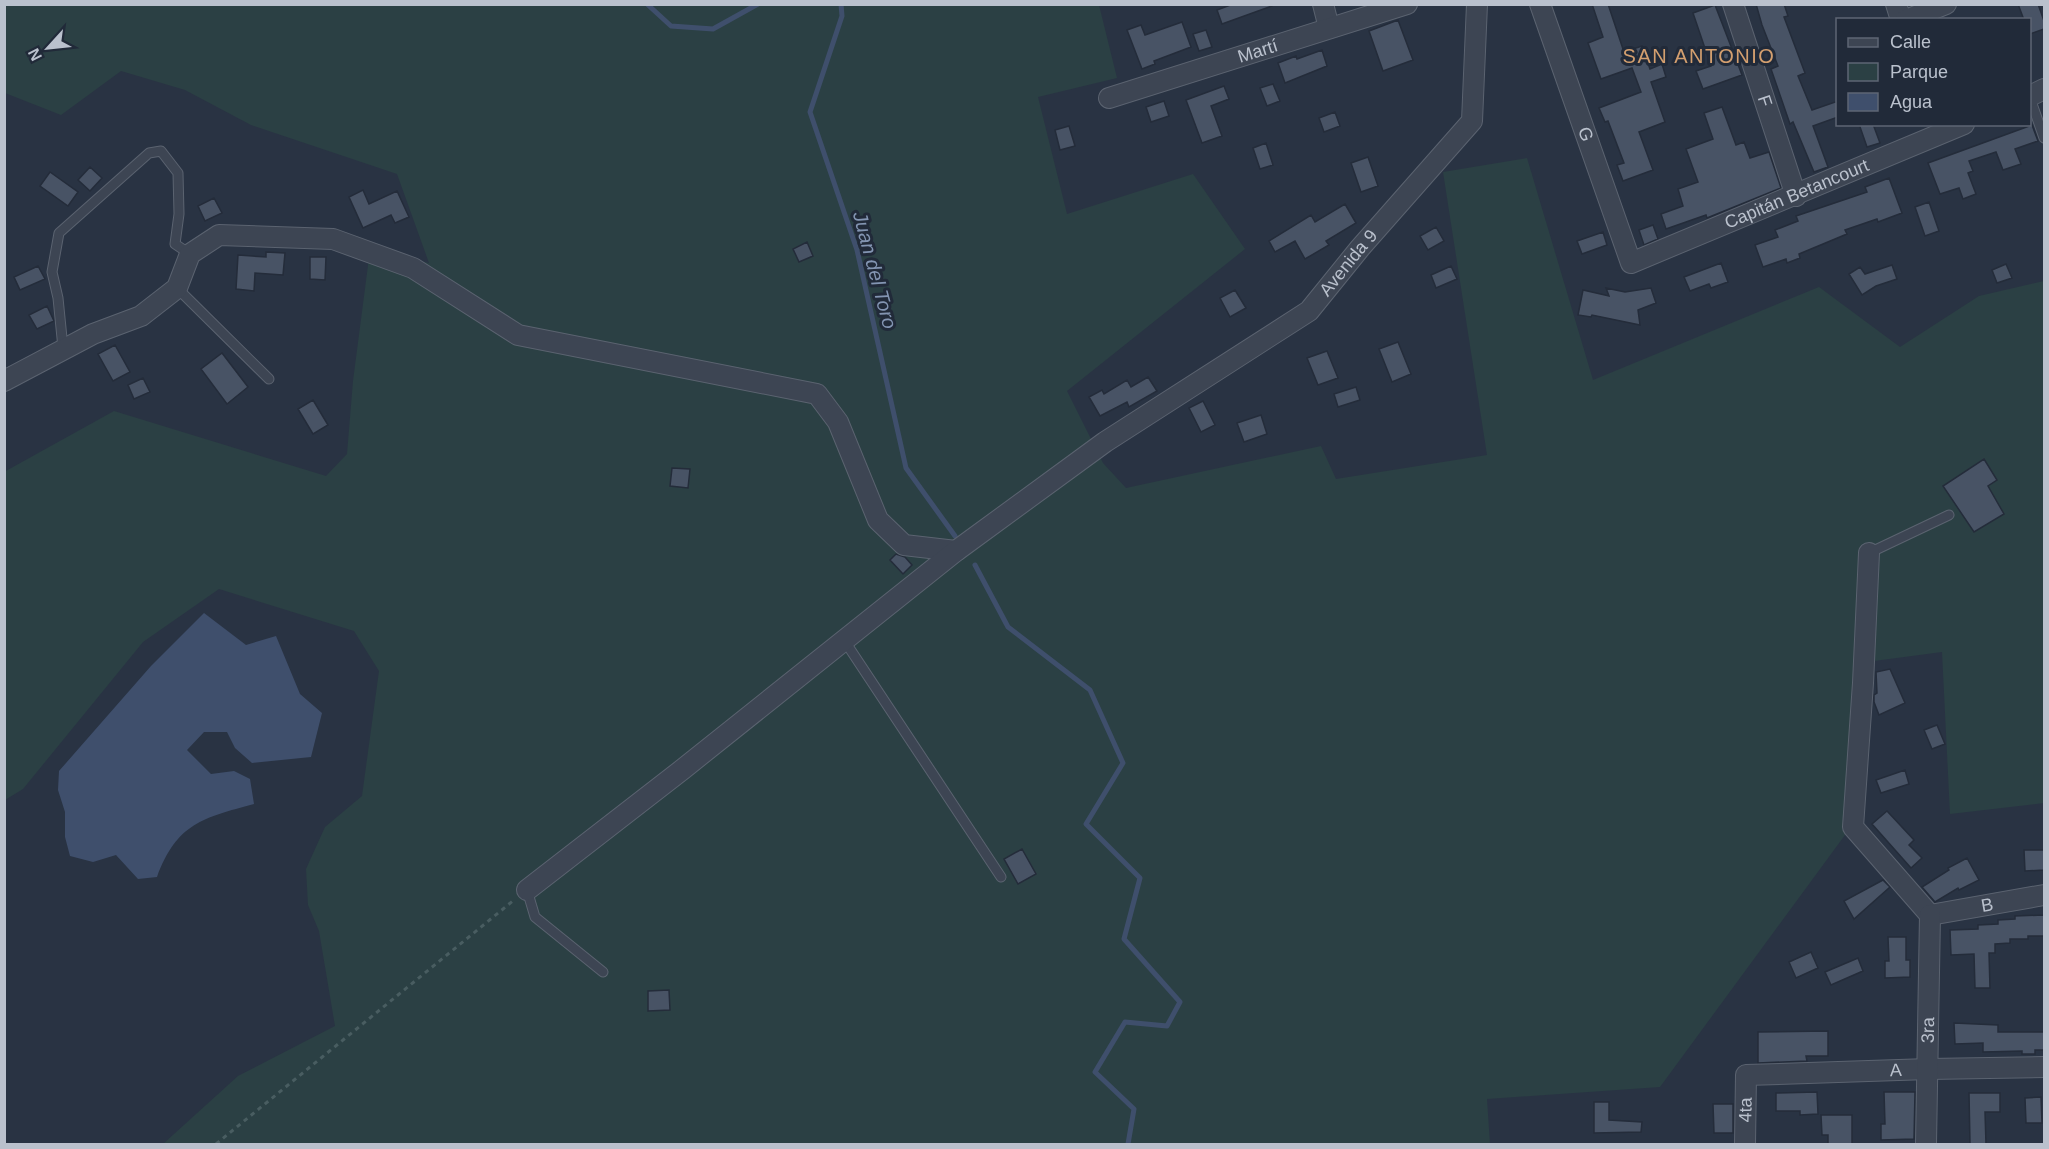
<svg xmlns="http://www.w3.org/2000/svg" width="2049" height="1149" viewBox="0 0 2049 1149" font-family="Arial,sans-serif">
  <rect width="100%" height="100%" fill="#293343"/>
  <path fill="#2b4044" d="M 5,5 L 1099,5 L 1117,78 L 1038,97 L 1067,214 L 1193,174 L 1245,249 L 1067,391 L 1103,463 L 1126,488 L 1321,446 L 1336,479 L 1487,455 L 1443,172 L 1527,158 L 1593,380 L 1819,287 L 1900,347 L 1979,296 L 2044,281 L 2044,803 L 1950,814 L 1942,652 L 1859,663 L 1845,835 L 1660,1087 L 1487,1099 L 1490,1144 L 163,1144 L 238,1076 L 335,1026 L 319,931 L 308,905 L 306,869 L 325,827 L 362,796 L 379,671 L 354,631 L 219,589 L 143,642 L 23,789 L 5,800 L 4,472 L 114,411 L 326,476 L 347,454 L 353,381 L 370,250 L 429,263 L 397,174 L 251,125 L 185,90 L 121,71 L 61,115 L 5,93 Z"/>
  <path fill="#3f4f6c" d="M 204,613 L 246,645 L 276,636 L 300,694 L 322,713 L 311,757 L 252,763 L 235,748 L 227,732 L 204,732 L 187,750 L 211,774 L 234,771 L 250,779 L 254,804 C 203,818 177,823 157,877 L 138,879 L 116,855 L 93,862 L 70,856 L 65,837 L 65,812 L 58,790 L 59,771 L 151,666 Z"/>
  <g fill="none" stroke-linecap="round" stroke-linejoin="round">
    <path stroke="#3f4f6c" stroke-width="5" d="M 647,4 L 671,26 L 713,29 L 758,4
      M 841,4 L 842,16 L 810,112 L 857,250 L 906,468 L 955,536
      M 975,565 L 1008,627 L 1090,690 L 1123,763 L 1086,824 L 1140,878 L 1124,939 L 1180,1002 L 1167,1026 L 1125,1022 L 1095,1072 L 1134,1109 L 1128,1144"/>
  </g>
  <path fill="#485365" stroke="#242c3a" stroke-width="1.5" d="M 1233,4 L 1272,4 L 1272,6 L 1222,24 L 1217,10 Z
    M 1592,4 L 1608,4 L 1624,52 L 1642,46 L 1650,69 L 1662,64 L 1666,77 L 1651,82 L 1665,122 L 1639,132 L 1653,170 L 1623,181 L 1617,165 L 1624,163 L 1608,121 L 1605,122 L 1599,108 L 1641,92 L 1632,68 L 1601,79 L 1588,43 L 1603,37 Z
    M 1756,4 L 1784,4 L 1788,16 L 1784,17 L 1805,73 L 1798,76 L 1812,110 L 1838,101 L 1838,117 L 1813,126 L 1828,167 L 1814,172 L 1793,122 L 1790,124 L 1771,69 L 1778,66 L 1762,25 Z
    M 2018,4 L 2038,4 L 2044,21 L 2044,29 L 2030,34 L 2030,20 L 2024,20 Z
    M 1715,5 L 1742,75 L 1703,89 L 1696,71 L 1711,66 L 1693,13 Z
    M 1398,20 L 1413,60 L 1383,71 L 1369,31 Z
    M 1182,22 L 1191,47 L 1154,61 L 1155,64 L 1142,69 L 1127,30 L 1141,25 L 1145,35 Z
    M 1206,30 L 1212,47 L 1199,51 L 1193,34 Z
    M 1322,50 L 1327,66 L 1285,83 L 1278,63 L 1296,56 L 1297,59 Z
    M 1273,84 L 1280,101 L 1267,106 L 1260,88 Z
    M 1224,86 L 1229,99 L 1211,106 L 1222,136 L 1202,143 L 1186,100 Z
    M 1164,101 L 1169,116 L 1151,122 L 1146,107 Z
    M 1722,107 L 1736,145 L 1744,142 L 1750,158 L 1769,152 L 1781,188 L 1707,218 L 1706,215 L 1666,229 L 1661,214 L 1683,206 L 1678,189 L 1698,182 L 1686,149 L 1713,139 L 1704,113 Z
    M 1335,112 L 1340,126 L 1324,132 L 1319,118 Z
    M 1859,124 L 1873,124 L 1880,143 L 1867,147 Z
    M 2032,125 L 2038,141 L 2015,149 L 2021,164 L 2003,170 L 1996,152 L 1969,161 L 1973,171 L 1968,173 L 1976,194 L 1963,199 L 1959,188 L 1940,194 L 1928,163 Z
    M 1069,126 L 1075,146 L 1060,150 L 1055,130 Z
    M 1266,143 L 1273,165 L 1260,169 L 1253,148 Z
    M 1368,157 L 1378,186 L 1361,192 L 1351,163 Z
    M 90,167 L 102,178 L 90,191 L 78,180 Z
    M 50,172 L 78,192 L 68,206 L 40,186 Z
    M 1889,178 L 1902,213 L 1878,222 L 1877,219 L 1845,230 L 1847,234 L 1799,254 L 1800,258 L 1787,263 L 1786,259 L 1763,267 L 1755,245 L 1778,237 L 1775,230 L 1798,221 L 1796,216 L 1867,192 L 1865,187 Z
    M 363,190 L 369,204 L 397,191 L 409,217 L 395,223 L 391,215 L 363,228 L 349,197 Z
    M 214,198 L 222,213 L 205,221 L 198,206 Z
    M 1929,202 L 1939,231 L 1925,236 L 1915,207 Z
    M 1345,204 L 1356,223 L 1326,241 L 1329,245 L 1305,259 L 1295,241 L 1275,252 L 1269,241 L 1311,215 L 1315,222 Z
    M 1653,225 L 1658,239 L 1644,245 L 1639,230 Z
    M 1436,227 L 1444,241 L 1428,250 L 1420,236 Z
    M 1603,232 L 1607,245 L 1582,254 L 1577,241 Z
    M 807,242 L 813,256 L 799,262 L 793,249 Z
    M 266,252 L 285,253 L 283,275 L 255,273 L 254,291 L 236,289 L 238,255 L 266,257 Z
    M 310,257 L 326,257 L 325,280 L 310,279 Z
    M 1721,263 L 1728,282 L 1711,288 L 1709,284 L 1690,291 L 1684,277 Z
    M 2006,264 L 2012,278 L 1997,283 L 1992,270 Z
    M 1892,265 L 1897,279 L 1876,286 L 1862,295 L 1849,274 L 1860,267 L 1865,274 Z
    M 38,266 L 45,279 L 20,290 L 14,277 Z
    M 1451,266 L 1457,279 L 1436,288 L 1431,275 Z
    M 1606,288 L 1625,292 L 1651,288 L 1656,303 L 1638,310 L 1640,325 L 1592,315 L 1591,317 L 1578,315 L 1583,290 L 1609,296 Z
    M 1235,290 L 1246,308 L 1230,317 L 1220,298 Z
    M 47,306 L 54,321 L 37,329 L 29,315 Z
    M 1398,342 L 1411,374 L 1392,382 L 1379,349 Z
    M 115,345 L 130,372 L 113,381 L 98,354 Z
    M 1327,351 L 1338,378 L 1318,385 L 1307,358 Z
    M 222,353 L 248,387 L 227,404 L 201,369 Z
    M 1148,377 L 1157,391 L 1129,407 L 1127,402 L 1100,416 L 1089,397 L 1102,390 L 1104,394 L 1127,380 L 1131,387 Z
    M 143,378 L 150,392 L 134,399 L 128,385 Z
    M 1356,387 L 1360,400 L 1338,407 L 1334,394 Z
    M 313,400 L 328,425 L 313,434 L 298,409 Z
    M 1203,401 L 1215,425 L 1201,432 L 1189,408 Z
    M 1261,415 L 1267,434 L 1244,442 L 1237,423 Z
    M 1984,459 L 1997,480 L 1988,486 L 2004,514 L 1974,532 L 1943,486 Z
    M 672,468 L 690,469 L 688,488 L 670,486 Z
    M 896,554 L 905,557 L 912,565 L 903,574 L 890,560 Z
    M 1890,669 L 1905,703 L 1879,715 L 1874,702 L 1874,695 L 1877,693 L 1876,672 Z
    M 1937,725 L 1945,744 L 1932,749 L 1924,730 Z
    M 1905,770 L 1909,784 L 1881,793 L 1876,780 Z
    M 1887,811 L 1914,840 L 1909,845 L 1922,858 L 1911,868 L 1872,824 Z
    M 1022,849 L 1036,874 L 1018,884 L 1004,859 Z
    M 2024,850 L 2044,850 L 2044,870 L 2025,871 Z
    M 1967,858 L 1979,880 L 1959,890 L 1958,888 L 1935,902 L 1922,887 L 1949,870 L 1948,868 Z
    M 1883,880 L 1890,887 L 1854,919 L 1844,901 Z
    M 2044,915 L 2044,936 L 2028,936 L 2028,939 L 2010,939 L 2010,943 L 1995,944 L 1995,953 L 1989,953 L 1990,988 L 1975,988 L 1974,954 L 1951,955 L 1950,930 L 1978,929 L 1978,925 L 1998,924 L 1998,920 L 2015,919 L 2015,916 Z
    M 1888,937 L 1906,937 L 1906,960 L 1910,960 L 1910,977 L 1885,978 L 1885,961 L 1889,961 Z
    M 1811,952 L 1818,968 L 1796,978 L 1789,962 Z
    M 1858,958 L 1863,971 L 1831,985 L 1825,972 Z
    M 669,990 L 670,1010 L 648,1011 L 648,991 Z
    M 1954,1023 L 1998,1025 L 1998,1032 L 2044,1032 L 2044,1050 L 2035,1050 L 2035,1054 L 2022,1054 L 2022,1051 L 1983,1052 L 1983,1043 L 1955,1044 Z
    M 1828,1031 L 1828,1056 L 1806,1056 L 1807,1061 L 1758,1063 L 1758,1032 Z
    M 1817,1092 L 1818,1114 L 1800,1115 L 1800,1111 L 1776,1111 L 1776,1093 Z
    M 1884,1092 L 1915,1092 L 1914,1139 L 1881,1140 L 1881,1124 L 1885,1124 Z
    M 1969,1093 L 2000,1093 L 2000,1112 L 1985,1112 L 1986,1144 L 1970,1144 Z
    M 2041,1097 L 2042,1123 L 2026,1123 L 2025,1098 Z
    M 1594,1102 L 1609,1102 L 1609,1120 L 1642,1122 L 1641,1132 L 1594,1133 Z
    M 1713,1104 L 1733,1104 L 1733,1133 L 1714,1133 Z
    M 1821,1115 L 1852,1115 L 1852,1144 L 1828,1144 L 1828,1135 L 1822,1135 Z"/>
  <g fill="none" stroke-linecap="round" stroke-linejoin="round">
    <g stroke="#5b6370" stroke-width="11">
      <path id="service" d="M 2030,98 L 2044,138
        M 177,288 L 269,379
        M 63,348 L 58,298 L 52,272 L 59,233 L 149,153 L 161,151 L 178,173 L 179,214 L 175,244 L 190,254
        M 1869,553 L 1949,515
        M 844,640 L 1001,877
        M 527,890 L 535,917 L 603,972"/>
    </g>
    <g stroke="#5b6370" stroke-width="22">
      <g id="minor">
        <path d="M 1323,4 L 1329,28"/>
        <path id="s1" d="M 1540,4 L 1631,263 L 1964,124"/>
        <path id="s2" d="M 1733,4 L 1796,196"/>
        <path d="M 1896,4 L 1901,20"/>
        <path d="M 1906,20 L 1946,4"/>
        <path d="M 2030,96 L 2044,89"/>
        <path id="s3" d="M 1109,98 L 1407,4"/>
        <path d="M 4,381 L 93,334 L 141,316 L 177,288 L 190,254 L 219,235 L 333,239 L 413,268 L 518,335 L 817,394 L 838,422 L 878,520 L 904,545 L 956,551"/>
        <path d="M 1869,553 L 1863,683 L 1853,827 L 1930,915"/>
        <path id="s4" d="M 527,890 L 683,769 L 956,551 L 1105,442 L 1309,311 L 1360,248 L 1472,121 L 1477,4"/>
        <path id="s5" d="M 1930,915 L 2044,895"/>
        <path id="s6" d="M 1745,1144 L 1746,1075 L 1929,1069 L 2044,1067"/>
        <path id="s7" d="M 1926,1144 L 1930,915"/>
      </g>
    </g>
    <path stroke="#495d61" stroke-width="3" stroke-dasharray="4.5 4.5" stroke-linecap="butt" d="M 216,1144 L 514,900"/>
    <use href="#service" stroke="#3d4553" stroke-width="9"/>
    <use href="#minor" stroke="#3d4553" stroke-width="20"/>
  </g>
  <g text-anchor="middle" stroke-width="6" stroke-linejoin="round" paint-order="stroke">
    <g font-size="18" fill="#bac1cd" stroke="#212a39">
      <text dy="6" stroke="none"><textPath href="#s3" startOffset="156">Martí</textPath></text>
      <text dy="6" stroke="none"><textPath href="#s2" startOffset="102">F</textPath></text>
      <text dy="6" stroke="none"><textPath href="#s1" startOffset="138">G</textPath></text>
      <text dy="6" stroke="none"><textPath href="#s1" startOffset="454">Capitán Betancourt</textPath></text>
      <text dy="6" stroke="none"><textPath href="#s4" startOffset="1036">Avenida 9</textPath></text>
      <text dy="6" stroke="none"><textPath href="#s5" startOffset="58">B</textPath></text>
      <text dy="6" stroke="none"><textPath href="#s7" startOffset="114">3ra</textPath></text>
      <text dy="6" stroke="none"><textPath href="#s6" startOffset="219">A</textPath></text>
      <text dy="6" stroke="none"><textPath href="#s6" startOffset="34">4ta</textPath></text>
    </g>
    <g font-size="20" letter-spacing="1.5" fill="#d39f6f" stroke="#212a39">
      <text x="1699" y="63">SAN ANTONIO</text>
    </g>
    <g font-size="20" font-style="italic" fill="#8395b2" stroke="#212a39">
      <text transform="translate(875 270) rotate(75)" y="7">Juan del Toro</text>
    </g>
  </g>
  <rect width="2049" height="1149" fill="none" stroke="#bac1cd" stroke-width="12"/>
  <rect x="1836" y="18" width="195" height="108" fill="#212a39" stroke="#5e6674" stroke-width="1.5"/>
  <rect x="1848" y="38" width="30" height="9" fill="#3d4553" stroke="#5e6674" stroke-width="1.5"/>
  <text x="1890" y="48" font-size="18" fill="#bac1cd">Calle</text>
  <rect x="1848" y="63" width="30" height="18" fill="#2b4044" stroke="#5e6674" stroke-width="1.5"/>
  <text x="1890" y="78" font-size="18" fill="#bac1cd">Parque</text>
  <rect x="1848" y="93" width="30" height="18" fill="#3f4f6c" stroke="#5e6674" stroke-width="1.5"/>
  <text x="1890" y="108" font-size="18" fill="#bac1cd">Agua</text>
  <g transform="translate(48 48) rotate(243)" stroke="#212a39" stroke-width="4.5" paint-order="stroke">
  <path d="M0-4.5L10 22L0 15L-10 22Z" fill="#bac1cd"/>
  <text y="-9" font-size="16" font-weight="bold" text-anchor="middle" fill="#bac1cd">N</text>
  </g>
</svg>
